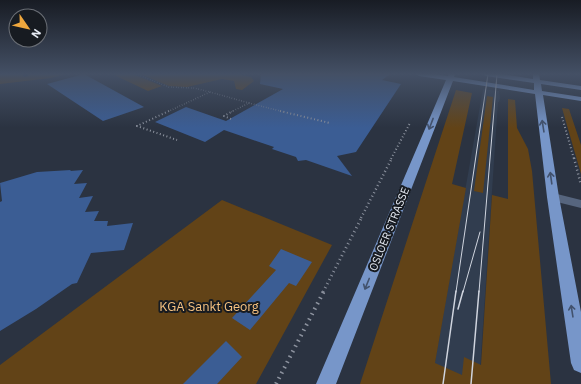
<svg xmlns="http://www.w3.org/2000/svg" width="581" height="384" viewBox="0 0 581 384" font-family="'IBM Plex Sans',sans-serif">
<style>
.built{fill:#313d4f}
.green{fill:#624317}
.building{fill:#3b5d94}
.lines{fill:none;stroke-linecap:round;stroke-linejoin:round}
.path-far4{stroke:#8d939f;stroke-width:1.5;stroke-dasharray:0.5 2;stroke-linecap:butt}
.path-far3{stroke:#8d939f;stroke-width:2;stroke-dasharray:1 2.5;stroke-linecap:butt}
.path-far2{stroke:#8d939f;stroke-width:2.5;stroke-dasharray:1 3;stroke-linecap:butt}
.path-far1{stroke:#8d939f;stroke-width:3;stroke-dasharray:1 3.5;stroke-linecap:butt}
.path{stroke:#8d939f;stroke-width:4;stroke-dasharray:1.5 4.5;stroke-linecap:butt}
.street{fill:#56657e;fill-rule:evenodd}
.primary{fill:#7796c9;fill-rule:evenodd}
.tram-far1{stroke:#d0d5df;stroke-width:1}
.tram{stroke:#d0d5df;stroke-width:1.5}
.oneway{stroke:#42526d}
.labels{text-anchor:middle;stroke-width:4;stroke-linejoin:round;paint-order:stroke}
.street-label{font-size:11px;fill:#e6ebf4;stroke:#171b21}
.near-park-label{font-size:13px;fill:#f6c280;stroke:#171b21}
</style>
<rect width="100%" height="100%" fill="#2b3341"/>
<!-- built -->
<path class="built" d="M483,89L499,91L500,98L499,102H498L479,384H431Z"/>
<!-- green -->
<path class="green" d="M0,74H22L24,77L28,76L29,74H66L51,78L0,84Z
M112,74H133L162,86L148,91Z
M140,74H237L251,77L254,81L242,90L236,89L234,81L222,79L187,87L169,86Z
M456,90L472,93L452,184L466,188L435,363L462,375L464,357L481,365L492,195L508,199V99L515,100L517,128L528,149L532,171L551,384H360Z
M487,96L493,97L483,193L474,191Z
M562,108L569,109L581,145V174Z
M222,200L332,245L256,384H0V365Z"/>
<!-- building -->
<path class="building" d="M84,74L144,107L103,121L47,84Z
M261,74H390L382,80L401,84L356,152L337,156L352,176L306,160L298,161L296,157L272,149L274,147L224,130L205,142L155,122L186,107L226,121L283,89L260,84Z
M71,170L70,171L83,170L74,184L87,183L79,198L93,196L85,212L99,211L94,221H108L107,226L133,223L124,250L91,253L77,283L72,284L36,309L0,331V202L2,201L0,183L37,172Z
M281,249L312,262L296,286L289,283L250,330L232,318L276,270L269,266Z
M226,341L242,357L217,384H183Z"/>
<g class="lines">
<!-- path-far4 -->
<path class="path-far4" d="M136,74L169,87L194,88L210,92L167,112
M210,92L249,103L231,112
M249,103L284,112"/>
<!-- path-far3 -->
<path class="path-far3" d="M169,111L137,126L177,140
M280,111L330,123
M562,117L574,159
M231,119L224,116L233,111
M391,159L410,123"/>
<!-- path-far2 -->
<path class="path-far2" d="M574,158L581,185
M361,218L392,158"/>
<!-- path-far1 -->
<path class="path-far1" d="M323,292L362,217"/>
<!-- path -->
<path class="path" d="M276,384L324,291"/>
<!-- street -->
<path class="street" d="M553,193L581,200V208L549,200L547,197L549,194Z"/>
<!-- primary -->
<path class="primary" d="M416,74H433L448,76L449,74H455L454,77L534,90V83L486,76L483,74H501L533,79V74H539L540,80L581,86V90L541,84L542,91L581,97V101L543,95L559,197L581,312V373L574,370L571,363L547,197L535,94L453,81L336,384H316L446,80L419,76Z"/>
<!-- tram-far1 -->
<path class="tram-far1" d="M456,292L488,74
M463,292L480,232
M479,292L497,74"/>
<!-- tram -->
<path class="tram" d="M458,309L463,291
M443,384L456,291
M471,384L479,291"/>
</g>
<!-- one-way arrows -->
<defs><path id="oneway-shaft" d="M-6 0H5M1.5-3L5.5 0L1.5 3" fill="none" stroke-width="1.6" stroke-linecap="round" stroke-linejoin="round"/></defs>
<g class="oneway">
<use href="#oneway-shaft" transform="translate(431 124) rotate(111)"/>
<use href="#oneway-shaft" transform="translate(543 126) rotate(-99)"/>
<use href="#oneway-shaft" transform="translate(551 178) rotate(-98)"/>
<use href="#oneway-shaft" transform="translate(367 284) rotate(112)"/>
<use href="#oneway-shaft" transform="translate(572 311) rotate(-99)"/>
</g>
<!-- sky -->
<linearGradient id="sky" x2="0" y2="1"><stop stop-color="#181c24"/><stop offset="0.58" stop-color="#445065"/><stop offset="1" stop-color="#445065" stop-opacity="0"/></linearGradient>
<rect width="581" height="128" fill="url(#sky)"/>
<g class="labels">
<!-- street labels -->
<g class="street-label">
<text transform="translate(389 229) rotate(-68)" y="4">OSLOER STRASSE</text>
</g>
<!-- near-park labels -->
<g class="near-park-label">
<text x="209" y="311">KGA Sankt Georg</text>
</g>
</g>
<!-- north arrow -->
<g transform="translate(28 28) rotate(124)"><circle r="19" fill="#171b21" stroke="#6a6e75"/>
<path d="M0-3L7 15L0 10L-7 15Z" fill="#efa73d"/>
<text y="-6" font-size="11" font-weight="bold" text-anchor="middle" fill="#e6ebf4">N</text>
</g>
</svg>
